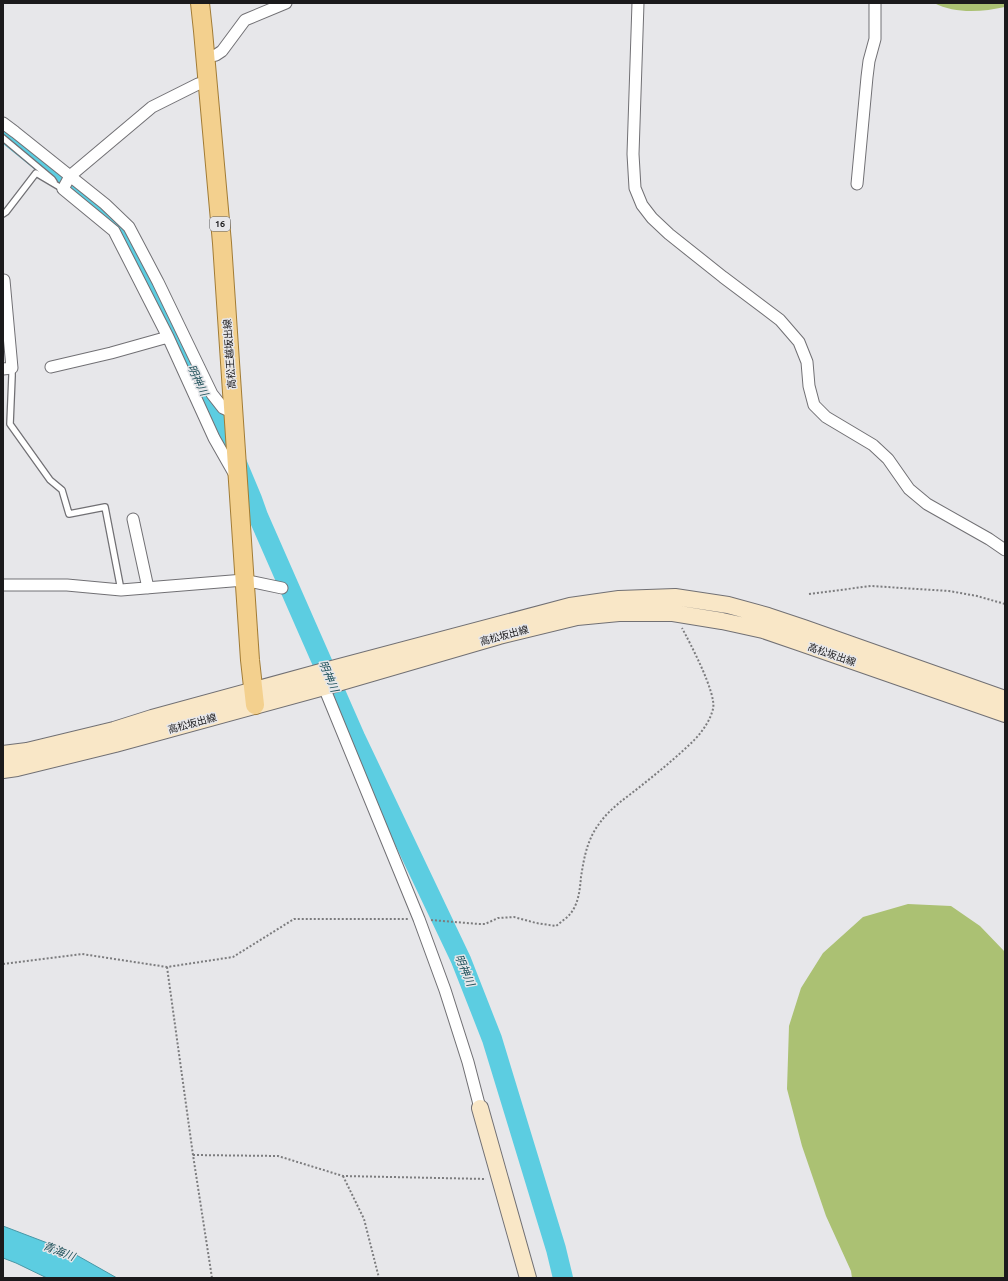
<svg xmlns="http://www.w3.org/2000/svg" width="1008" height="1281" viewBox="0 0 1008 1281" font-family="Ubuntu,'Noto Sans JP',sans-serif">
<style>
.forest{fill:#abc173}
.water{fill:#5ccde1;stroke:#4897a6}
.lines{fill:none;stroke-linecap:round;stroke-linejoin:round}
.river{stroke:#5ccde1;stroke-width:20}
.lane-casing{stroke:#717074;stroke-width:8}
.street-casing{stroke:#717074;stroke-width:13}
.secondary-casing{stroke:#717074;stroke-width:18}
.primary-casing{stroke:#a27c35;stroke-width:20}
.path{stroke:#7c7c7e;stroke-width:2;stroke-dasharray:2 2;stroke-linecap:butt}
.lane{stroke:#fff;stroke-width:5.5}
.street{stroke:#fff;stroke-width:11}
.secondary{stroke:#f9e7c7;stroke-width:16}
.primary{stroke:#f3d08e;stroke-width:18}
.labels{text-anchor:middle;stroke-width:3;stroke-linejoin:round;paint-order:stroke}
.shield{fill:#e7e7ea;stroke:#58585a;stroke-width:1}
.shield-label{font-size:9px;font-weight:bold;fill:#1b1a1c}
.street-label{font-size:10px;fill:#1b1a1c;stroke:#e7e7ea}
.water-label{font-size:11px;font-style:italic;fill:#22535c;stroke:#e7e7ea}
</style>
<rect width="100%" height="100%" fill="#e7e7ea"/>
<!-- forest -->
<path class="forest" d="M934,3H1005V7C982,12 955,14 934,3Z
M908,904L951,906L980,926L1005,952V1278H852L851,1271L826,1216L802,1146L787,1089L789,1026L801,988L823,953L863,917Z"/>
<!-- water -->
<path class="water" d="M3,1226L71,1252L117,1278H47L16,1263L3,1258Z"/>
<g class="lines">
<!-- river -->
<path class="river" d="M3,131L112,219L128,238L145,277L221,425L252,499L258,516L355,737L461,960L492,1039L556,1249L563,1278"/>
<!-- lane casing -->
<g class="lane-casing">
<path id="lane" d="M3,138L52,179L54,182
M3,214L6,212L36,173L63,189
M12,368V376L10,424L50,480L62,490L69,514L105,507L121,590"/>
</g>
<!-- street casing -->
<g class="street-casing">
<path id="street" d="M638,3L633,154L635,188L642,205L652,218L669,234L723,277L780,320L799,342L807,362L809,386L814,405L826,417L873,445L888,459L909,489L927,504L989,539L1005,550
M205,57L216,55L222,51L245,20L286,3
M208,81L198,84L152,107L70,176L63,189L114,231L168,337L214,438L235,475
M3,123L15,132L105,204L129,227L158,282L212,394L223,408L234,413
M857,184L867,77L869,61L875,39V3
M51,367L111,353L168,337
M3,369L12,368L4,280
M133,519L148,588
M3,585H67L121,590L244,580L282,588
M321,680L419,919L445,990L468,1062L480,1108"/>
</g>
<!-- secondary casing -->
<g class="secondary-casing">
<path id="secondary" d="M3,754L27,751L114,730L152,718L317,673L570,606L619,599L675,597L728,605L768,616L804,628L1005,699
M3,770L17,768L115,744L324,687L499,636L577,617L619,613H673L722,621L763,630L798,642L1005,714
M480,1108L528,1278"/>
</g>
<!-- primary casing -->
<g class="primary-casing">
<path id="primary" d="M200,3L203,31L222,243L250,660L255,705"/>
</g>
<!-- path -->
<path class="path" d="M809,594L871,586L949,591L977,596L1005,604
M431,920L479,924H485L498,918L514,917L536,923L556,926C562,921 569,917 573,910C579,900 580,888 581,877C584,858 587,840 599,824C608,811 620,802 632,793C651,778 670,763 688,746C699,736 709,724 713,709C717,694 690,643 682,628
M3,964L82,954L167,967L233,957L294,919H408
M167,967L193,1155L212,1278
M193,1155L278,1156L343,1176L486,1179
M343,1176L364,1219L379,1278"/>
<!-- lane -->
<use href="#lane" class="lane"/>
<!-- street -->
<use href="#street" class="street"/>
<!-- secondary -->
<use href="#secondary" class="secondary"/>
<!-- primary -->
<use href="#primary" class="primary"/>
</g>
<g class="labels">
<!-- shield labels -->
<rect class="shield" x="210" y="217" width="20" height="14" rx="3"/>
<g class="shield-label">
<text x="220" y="227">16</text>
</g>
<!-- street labels -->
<g class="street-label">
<text transform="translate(229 354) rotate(-94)" y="4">高松王越坂出線</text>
<text transform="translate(504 635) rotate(-15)" y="4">高松坂出線</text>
<text transform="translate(832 654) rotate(19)" y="4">高松坂出線</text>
<text transform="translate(192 723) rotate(-15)" y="4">高松坂出線</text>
</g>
<!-- water labels -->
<g class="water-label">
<text transform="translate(198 380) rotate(64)" y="4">明神川</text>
<text transform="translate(329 676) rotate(67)" y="4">明神川</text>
<text transform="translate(465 970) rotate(67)" y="4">明神川</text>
<text transform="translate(59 1251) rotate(21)" y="4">青海川</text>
</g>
</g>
<!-- border -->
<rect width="1008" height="1281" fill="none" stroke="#1b1a1c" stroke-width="8"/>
</svg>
